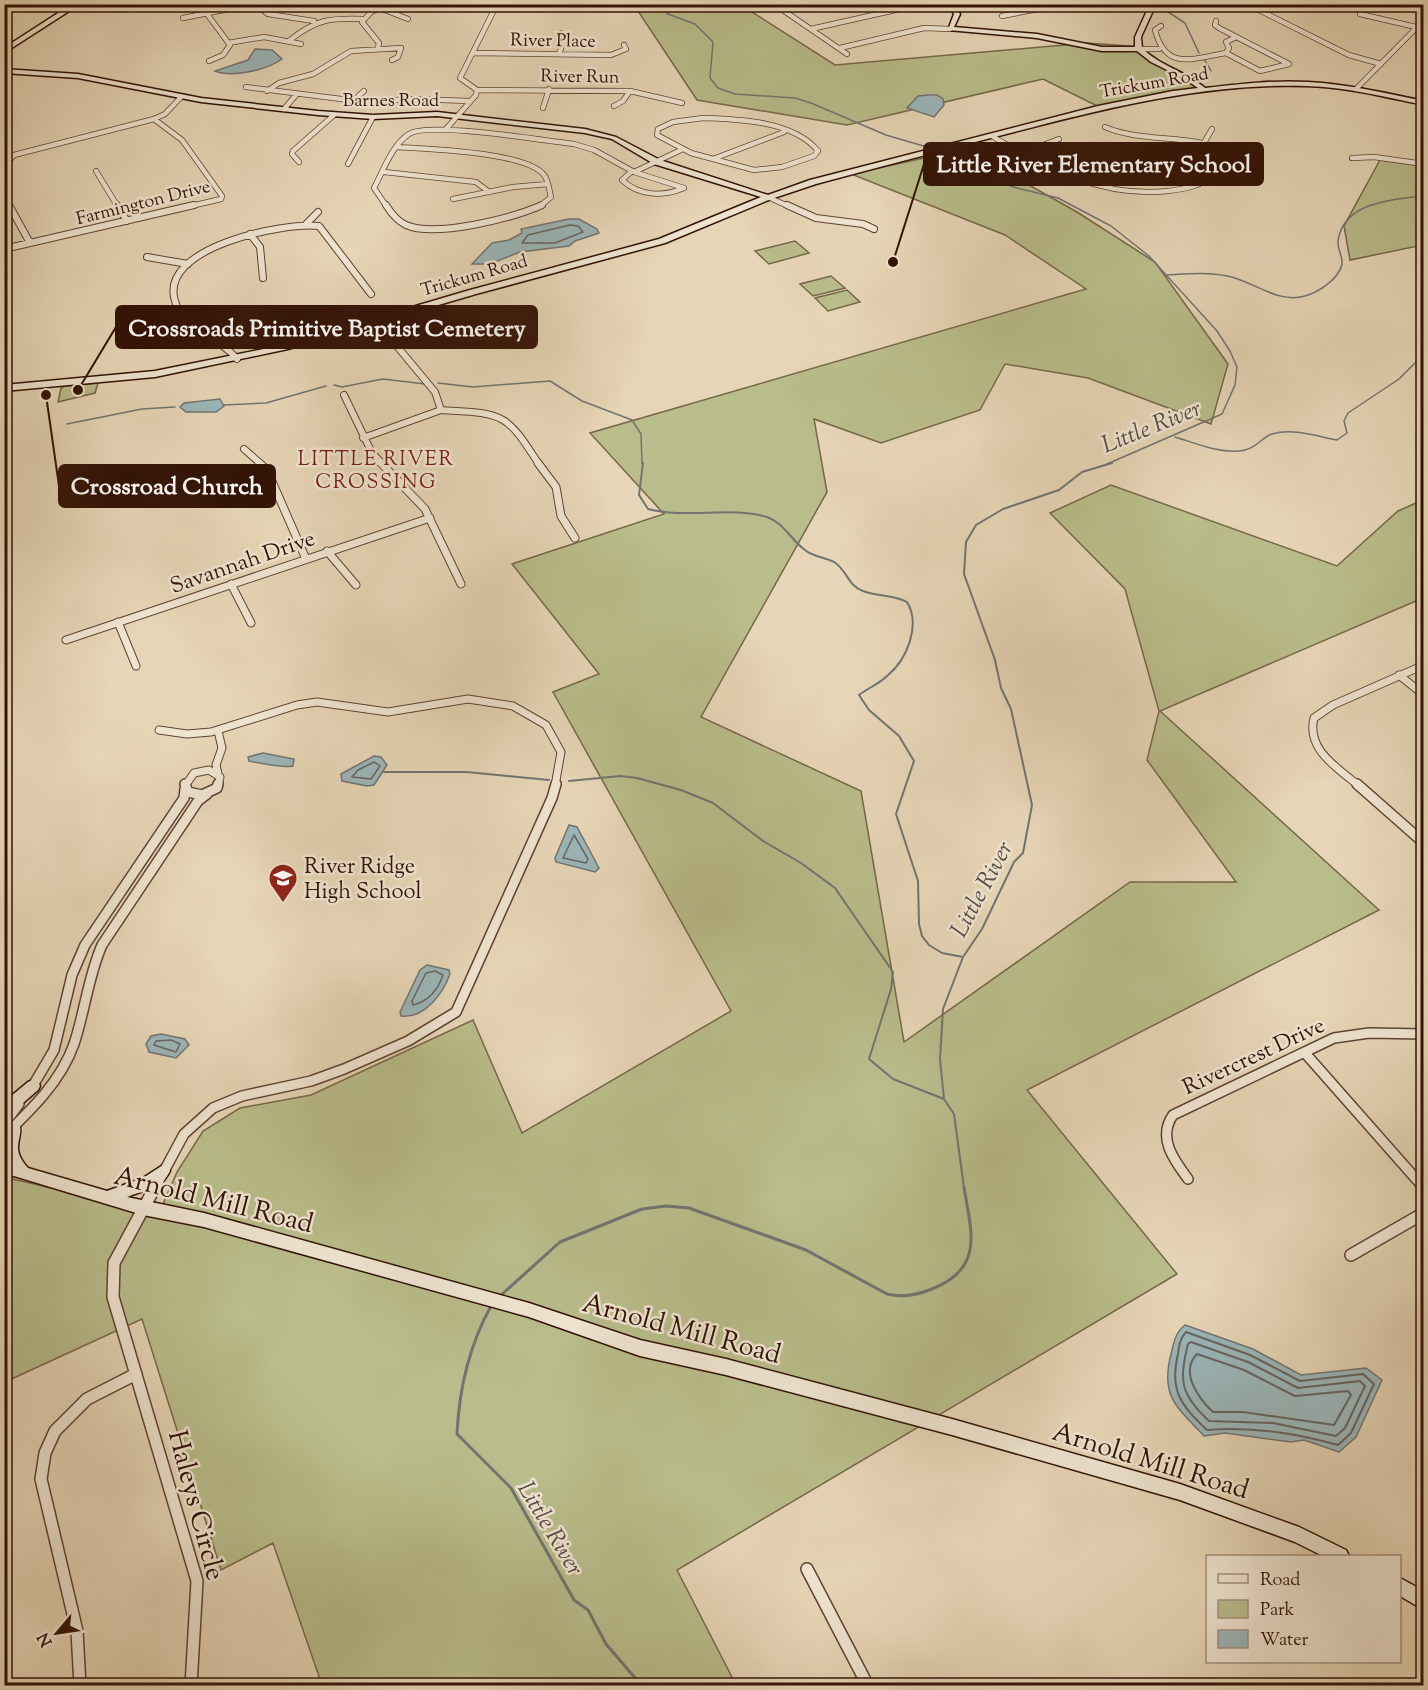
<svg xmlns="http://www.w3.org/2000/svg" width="1428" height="1690" viewBox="0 0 1428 1690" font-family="'Sorts Mill Goudy',serif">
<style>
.green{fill:#b9bc8b;stroke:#766748;stroke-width:1.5}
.water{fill:#9bb6b9;stroke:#717471;stroke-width:1.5}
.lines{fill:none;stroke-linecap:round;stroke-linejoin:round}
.shore-far1{stroke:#666460;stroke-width:1.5}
.shore{stroke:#666460;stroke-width:2}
.stream-far2{stroke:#717471;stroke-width:1.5}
.stream-far1{stroke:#717471;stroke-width:2}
.stream{stroke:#717471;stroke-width:3}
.street-far4-casing{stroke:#5f4332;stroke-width:6}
.street-far3-casing{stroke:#5f4332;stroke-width:8}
.street-far2-casing{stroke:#5f4332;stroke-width:9}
.street-far1-casing{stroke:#5f4332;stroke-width:12}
.street-casing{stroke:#5f4332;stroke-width:14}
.secondary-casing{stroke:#321206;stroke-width:3}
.street-far4{stroke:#efe4d0;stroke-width:4.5}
.street-far3{stroke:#efe4d0;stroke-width:6}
.street-far2{stroke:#efe4d0;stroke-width:7}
.street-far1{stroke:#efe4d0;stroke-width:9}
.street{stroke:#efe4d0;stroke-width:11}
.secondary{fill:#efe4d0;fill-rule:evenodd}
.labels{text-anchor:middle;stroke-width:5;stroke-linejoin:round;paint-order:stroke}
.far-street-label{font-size:18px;fill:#321206;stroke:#efe4d0}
.far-neighbourhood-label{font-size:20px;letter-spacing:1.5px;fill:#7a1f14;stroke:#efe4d0}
.street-label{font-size:22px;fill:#321206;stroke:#efe4d0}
.poi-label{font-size:22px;fill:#321206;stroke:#efe4d0;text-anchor:start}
.water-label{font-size:24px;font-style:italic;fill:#574b45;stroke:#efe4d0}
.near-street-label{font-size:27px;fill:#321206;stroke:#efe4d0}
.leader{fill:none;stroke:#321206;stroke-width:2}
.callout-dot{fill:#321206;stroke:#efe4d0;stroke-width:2}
.callout{fill:#321206;stroke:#321206;stroke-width:2}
.callout-label{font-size:24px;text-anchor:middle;font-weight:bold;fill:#fff}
</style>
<rect width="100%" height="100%" fill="#e6d5b6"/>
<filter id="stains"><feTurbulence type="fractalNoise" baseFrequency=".00333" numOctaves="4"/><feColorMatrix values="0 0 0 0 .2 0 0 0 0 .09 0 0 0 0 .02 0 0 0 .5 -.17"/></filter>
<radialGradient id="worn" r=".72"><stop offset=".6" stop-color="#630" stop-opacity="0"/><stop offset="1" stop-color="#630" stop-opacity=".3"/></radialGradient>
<!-- green -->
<path class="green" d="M634,5H741L835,65L1087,43L1130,46L1184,73L1202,90L1101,108L1043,79L847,125L697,100Z
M965,149L1077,212L1155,262L1228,364L1211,424L1088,378L1005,364L980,410L881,443L814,419L827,492L701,717L861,791L904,1042L1130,882H1236L1147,760L1159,711L1125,589L1050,513L1111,485L1337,566L1398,511L1423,500V598L1160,711L1379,910L1027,1090L1177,1274L677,1570L736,1685H322L273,1543L221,1570L142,1319L5,1382L4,1177L159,1213L177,1172L203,1131L240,1108L311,1095L473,1020L522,1133L731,1011L553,692L599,674L512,564L664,514L590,433L1086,289L1005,235L851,174Z
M1380,160L1423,166V245L1350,260L1344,226Z
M795,241L809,253L769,264L755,251Z
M831,276L845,288L813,296L800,284Z
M847,290L860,302L828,311L815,298Z
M98,383L95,393L58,402L61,388L65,386Z"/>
<!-- water -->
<path class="water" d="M255,49L272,50L282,59C267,70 232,78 215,71L248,60Z
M928,95H937L943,99L944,105L934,117L907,108L918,96Z
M569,219H579L597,229L599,233L575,241L569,246L520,252L490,264H472L492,243L509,240L522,233L521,229Z
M220,399L224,406L216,412H186L180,407L184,403Z
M263,753L294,759L293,766C286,768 258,763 249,761L248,757Z
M374,756L381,757L387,765L374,785L367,786L342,781L341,774Z
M569,825L577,827L599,868L595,872L556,862L555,858Z
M427,965L449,970L450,974C443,993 425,1019 401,1016L400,1012L420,970Z
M161,1034L185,1039L189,1045L176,1058L149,1052L146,1044L151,1036Z
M1185,1325L1253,1349L1301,1375L1366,1368L1382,1380L1356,1437L1339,1452L1304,1440L1291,1442L1225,1433L1204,1436C1177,1407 1160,1397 1171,1354C1174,1342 1175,1333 1185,1325Z"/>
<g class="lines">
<!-- shore-far1 -->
<path class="shore-far1" d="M570,225L578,226L583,232L555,243H522L528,235Z
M374,762L380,766L371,779L352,777L358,770Z
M574,835L588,859L586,863L563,858Z
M435,971L443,975C438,990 429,1001 413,1005L412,1001L426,973Z
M171,1040L180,1044L176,1052L154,1045L156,1041Z"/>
<!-- shore -->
<path class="shore" d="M1186,1332L1250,1355L1300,1381L1363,1374L1374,1384L1351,1433L1338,1445C1295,1433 1252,1426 1207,1430C1181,1405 1169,1391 1178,1354C1179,1346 1180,1338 1186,1332Z
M1191,1342L1248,1362L1298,1388L1360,1381L1365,1386L1345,1428L1336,1436L1273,1423L1209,1421C1180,1394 1179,1381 1188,1344Z
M1197,1354L1244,1370L1295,1396L1348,1391L1351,1395L1334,1425L1243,1412H1213C1199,1399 1179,1372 1197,1354Z"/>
<!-- stream-far2 -->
<path class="stream-far2" d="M657,4L668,14L695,24L713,42L710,78L718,88L735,94L795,98L811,103L886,135L927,147L1013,187L1058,198L1111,226L1149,256L1217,331L1230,351L1237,367L1235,385L1222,414L1107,464
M1162,8L1185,23L1199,53
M1203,57L1211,71
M1167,275C1187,274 1207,272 1227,276C1254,281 1277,304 1305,296C1319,292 1339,279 1342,264C1343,256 1337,249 1338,241C1343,202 1393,199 1424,196
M438,383L473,387L550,381L582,401L632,420L641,434L642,464
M334,385L342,387L383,379L425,384
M224,405L266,403L326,386
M67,424L142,409L175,407
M1175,437C1195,443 1218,453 1239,451C1256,450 1260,438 1272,434C1293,428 1316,436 1337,440L1347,433L1344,421L1348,413L1399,379L1424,354"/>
<!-- stream-far1 -->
<path class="stream-far1" d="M643,463L639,495L648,509C687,519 729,506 767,517C784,523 791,540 805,550C813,557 825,557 834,562C847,570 848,586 863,591C878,597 893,594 907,602C921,625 907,660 887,676C879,684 868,688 859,695L869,710L899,736L914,761L896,814L918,881L919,924L922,936L929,945L942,953L963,957
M384,772H467L549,780
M569,781L620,776L637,778L681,790L713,803L763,841L801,863L835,888L893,972L891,989L869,1059L893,1079L944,1099
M964,1188L954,1114L944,1099L940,1059L943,1009L963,957L982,929L1014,862L1023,853L1032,805L1011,709L1001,688L995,660L964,574L966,542L976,525L1003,509L1059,490L1082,472L1112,463"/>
<!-- stream -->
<path class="stream" d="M499,1297L560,1242L642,1209L666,1206L689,1208L806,1250L887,1294C902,1298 917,1295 932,1289C985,1268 971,1232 964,1187
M491,1306C469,1346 459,1389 457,1434L511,1488L574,1600L588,1610L606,1644L642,1686"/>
<!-- street-far4 casing -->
<g class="street-far4-casing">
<path id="street-far4" d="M255,4L268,14L314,21
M554,4L563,9
M774,4L847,54
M1247,4L1349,55L1381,64
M1420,4L1424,6
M463,7L496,8
M380,8L408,19
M783,10L811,5
M207,14L230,45L223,55L209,61
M1360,14L1416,27
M1002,16L1064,4
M183,18L254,4
M1216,21L1215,25L1219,28L1289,64L1260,71L1226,53
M1161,26L1155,30C1166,72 1193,58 1226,53L1229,48L1226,42L1236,37
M811,29L922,4
M290,40C317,19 329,18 363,19
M228,43L264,37L301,44
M378,48L379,43L362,22L371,12L391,4
M840,48L924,28L950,29
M1139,49H1159
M473,53L611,55L626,49L624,45
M559,54L564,40L561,33
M246,87L365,102L411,99L470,101
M1356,89L1424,20
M477,90L630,91L682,103
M267,91L279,83L313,74L351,51L401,48L398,57L392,60
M353,101L364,91
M614,106L623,101L630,91
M543,108L549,89
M284,109L296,95
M703,118C739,119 794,121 818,151L814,156L782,167L754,170L691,153L657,135L658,129L673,122Z
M154,119L182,140L222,196L221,199L187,207
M1105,127C1135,140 1170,136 1202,143
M446,129L476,95L477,90L460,78L497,4
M992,136C1046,169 1103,198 1168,191C1185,189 1202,186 1215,174L1201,148L1212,129
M398,147C427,149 527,152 544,175C549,181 549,190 551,197L539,207
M1022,153L1059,139
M1102,158L1137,165L1209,160
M1352,158L1374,157L1424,164
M713,159L784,132
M299,162L292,154L293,151L334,115
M348,164L373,117
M96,171L118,207
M632,171L622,180C639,196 663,197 684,188
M384,172L476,182L489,192
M634,172L681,150
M4,184L9,161L14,155L154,119L165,114L181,97
M4,196L10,207
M768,197L790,207
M453,199L513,187L548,184
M387,207L374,188C383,171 392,145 409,134C428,121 545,141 574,144L594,150L634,172L684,188"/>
</g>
<!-- street-far3 casing -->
<g class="street-far3-casing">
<path id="street-far3" d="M9,205L30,243
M117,205L127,221
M386,205C391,213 397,221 406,225C435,238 513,218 542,205
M787,205L816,218L863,224L874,229
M307,223L318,212
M250,234L260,247L263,278
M4,249L194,205
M147,257L188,264
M222,342L262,323
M237,359C216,333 187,340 175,301C158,247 284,222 319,226L371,294
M344,395L372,453L383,464
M441,410C459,412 486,410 503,420C518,429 529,450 539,464
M363,438L441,410L435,392L376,321
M244,449L261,464"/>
</g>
<!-- street-far2 casing -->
<g class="street-far2-casing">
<path id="street-far2" d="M259,463L267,470L306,559
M381,463L425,509L461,584
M538,463L556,487L561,516L575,538
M327,551L356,585
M231,584L251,623
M118,622L136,666
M66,640L430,518
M1399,675L1424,695
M159,730L187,734L211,732L297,705L317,702L388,712L468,699L513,706L546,725L561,752L555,786
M218,731L222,748L216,765L218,774
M185,786L194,773L209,770L220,777L218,786
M1359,786C1338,768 1306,750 1314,718L1333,705L1424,665"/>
</g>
<!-- street-far1 casing -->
<g class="street-far1-casing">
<path id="street-far1" d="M185,784L188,792L202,795L217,788L218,784
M1357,784L1424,843
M1305,1053L1424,1188
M31,1089L54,1050L72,975L85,945L184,798L185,789
M4,1124L19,1104
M4,1136C32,1109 61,1081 74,1044C85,1011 88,977 102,945L198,801L207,794
M1188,1179C1174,1160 1157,1138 1173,1115L1334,1038L1369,1033L1424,1034
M155,1188L184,1134L213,1108L242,1096L311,1081L344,1069L408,1041L456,1012L552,798L556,784"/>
</g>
<!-- street casing -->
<g class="street-casing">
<path id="street" d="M155,1187L114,1263L113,1297L197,1581L191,1686
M1351,1255L1424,1213
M807,1569L868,1686
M80,1686L77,1631L41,1479L45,1453L55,1431L87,1399L136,1374"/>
</g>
<!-- secondary casing -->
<g class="secondary-casing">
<path id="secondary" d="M72,4H80L4,53V48Z
M947,4H953L960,14L954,27L1037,34L1102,47H1135V37L1150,4H1156L1141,37L1142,48C1160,66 1186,72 1205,88C1240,84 1274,80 1308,82C1347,84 1385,93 1424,101V105C1385,97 1346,87 1306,86C1207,83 1110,107 1014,132C948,149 882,166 816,184L771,199L665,243L476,294L288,349L155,377L4,391V385L155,371L283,345L470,290L659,239L761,197L654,164L612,139L585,133L437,116L373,119L318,115L201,102L78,78L4,73V69L78,74L201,98L318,111L373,115L437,112L585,129L616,137L660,160L768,195L810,180L1098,106L1173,91L1198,88L1185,79L1151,62L1137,51H1102L1037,38L948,30L954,14Z
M33,1080L38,1082L40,1086L38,1090L9,1115L4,1117V1102L28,1082Z
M14,1121L19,1123C25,1139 8,1146 28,1168L107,1191L143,1178L163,1165L168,1166L170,1171C163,1187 142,1191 127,1197L204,1213L529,1303L640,1340L726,1359L952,1419L1180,1484L1299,1527L1346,1550L1349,1556H1323L1295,1542L1180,1500L952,1435L726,1375L640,1356L529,1317L204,1227L143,1215L4,1173V1161L8,1162C2,1149 3,1135 9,1123Z
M1400,1578L1424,1591V1610L1400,1596Z"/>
</g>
<!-- street-far4 -->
<use href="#street-far4" class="street-far4"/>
<!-- street-far3 -->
<use href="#street-far3" class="street-far3"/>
<!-- street-far2 -->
<use href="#street-far2" class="street-far2"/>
<!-- street-far1 -->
<use href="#street-far1" class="street-far1"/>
<!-- street -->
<use href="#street" class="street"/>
<!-- secondary -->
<use href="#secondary" class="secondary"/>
</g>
<!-- icons -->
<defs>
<g id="school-pin" transform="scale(1.5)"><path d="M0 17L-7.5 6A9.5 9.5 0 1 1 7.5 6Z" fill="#8f2418" stroke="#efe4d0"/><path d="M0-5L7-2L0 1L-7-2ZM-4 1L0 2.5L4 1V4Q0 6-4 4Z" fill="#fff"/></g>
</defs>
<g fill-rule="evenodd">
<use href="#school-pin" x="283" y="878"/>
</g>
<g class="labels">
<!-- far-street labels -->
<g class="far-street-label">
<text transform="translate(553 40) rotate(1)" y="6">River Place</text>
<text transform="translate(580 76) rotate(1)" y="6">River Run</text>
<text transform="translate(1154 82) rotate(-10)" y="6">Trickum Road</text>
<text x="391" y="106">Barnes Road</text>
<text transform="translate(143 202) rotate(-14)" y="6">Farmington Drive</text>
<text transform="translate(474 275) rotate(-16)" y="6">Trickum Road</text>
</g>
<!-- far-neighbourhood labels -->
<g class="far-neighbourhood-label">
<text x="376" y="465">LITTLE RIVER<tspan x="376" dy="23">CROSSING</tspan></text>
</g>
<!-- street labels -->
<g class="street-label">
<text transform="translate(242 561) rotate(-19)" y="8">Savannah Drive</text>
<text transform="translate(1253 1055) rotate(-25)" y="8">Rivercrest Drive</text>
</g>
<!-- poi labels -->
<g class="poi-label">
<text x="304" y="873">River Ridge<tspan x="304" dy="25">High School</tspan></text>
</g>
<!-- water labels -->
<g class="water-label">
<text transform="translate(1151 426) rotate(-22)" y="8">Little River</text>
<text transform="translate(981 889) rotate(-62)" y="8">Little River</text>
<text transform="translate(551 1528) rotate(59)" y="8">Little River</text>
</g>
<!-- near-street labels -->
<g class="near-street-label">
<text transform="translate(214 1199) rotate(14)" y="9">Arnold Mill Road</text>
<text transform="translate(682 1328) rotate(15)" y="9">Arnold Mill Road</text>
<text transform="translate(1151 1460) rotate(17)" y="9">Arnold Mill Road</text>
<text transform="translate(197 1505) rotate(75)" y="9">Haleys Circle</text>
</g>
</g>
<!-- callouts -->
<path class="leader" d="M893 262L924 164M78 390L116 327M46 395L59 486"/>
<g class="callout-dot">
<circle cx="893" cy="262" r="6"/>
<circle cx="78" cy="390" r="6"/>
<circle cx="46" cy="395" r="6"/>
</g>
<g class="callout">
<rect x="924" y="143" width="339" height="42" rx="6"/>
<rect x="116" y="306" width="421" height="42" rx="6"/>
<rect x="59" y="465" width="216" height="42" rx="6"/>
</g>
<g class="callout-label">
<text x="1094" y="172">Little River Elementary School</text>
<text x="327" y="336">Crossroads Primitive Baptist Cemetery</text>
<text x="167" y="494">Crossroad Church</text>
</g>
<!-- margin -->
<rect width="1428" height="1690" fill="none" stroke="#e6d5b6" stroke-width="24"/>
<rect x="6" y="6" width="1416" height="1678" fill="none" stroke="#321206" stroke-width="3"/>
<rect x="12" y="12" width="1404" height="1666" fill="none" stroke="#321206" stroke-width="1.5"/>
<!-- legend -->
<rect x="1206" y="1555" width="195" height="108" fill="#efe4d0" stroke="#a3907f" stroke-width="1.5"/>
<rect x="1218" y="1574" width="30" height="9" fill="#efe4d0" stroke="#a3907f" stroke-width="1.5"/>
<text x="1260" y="1585" font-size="18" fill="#321206">Road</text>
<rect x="1218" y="1600" width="30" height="18" fill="#b9bc8b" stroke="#a3907f" stroke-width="1.5"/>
<text x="1260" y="1615" font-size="18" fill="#321206">Park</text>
<rect x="1218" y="1630" width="30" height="18" fill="#9bb6b9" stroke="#a3907f" stroke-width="1.5"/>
<text x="1260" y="1645" font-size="18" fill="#321206">Water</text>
<!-- north arrow -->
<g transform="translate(57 1633) rotate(241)" stroke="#efe4d0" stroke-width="4.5" paint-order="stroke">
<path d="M0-4.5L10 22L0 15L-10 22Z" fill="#321206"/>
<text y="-9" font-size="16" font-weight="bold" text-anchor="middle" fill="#321206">N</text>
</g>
<rect width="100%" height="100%" filter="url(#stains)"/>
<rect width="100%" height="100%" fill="url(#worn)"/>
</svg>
